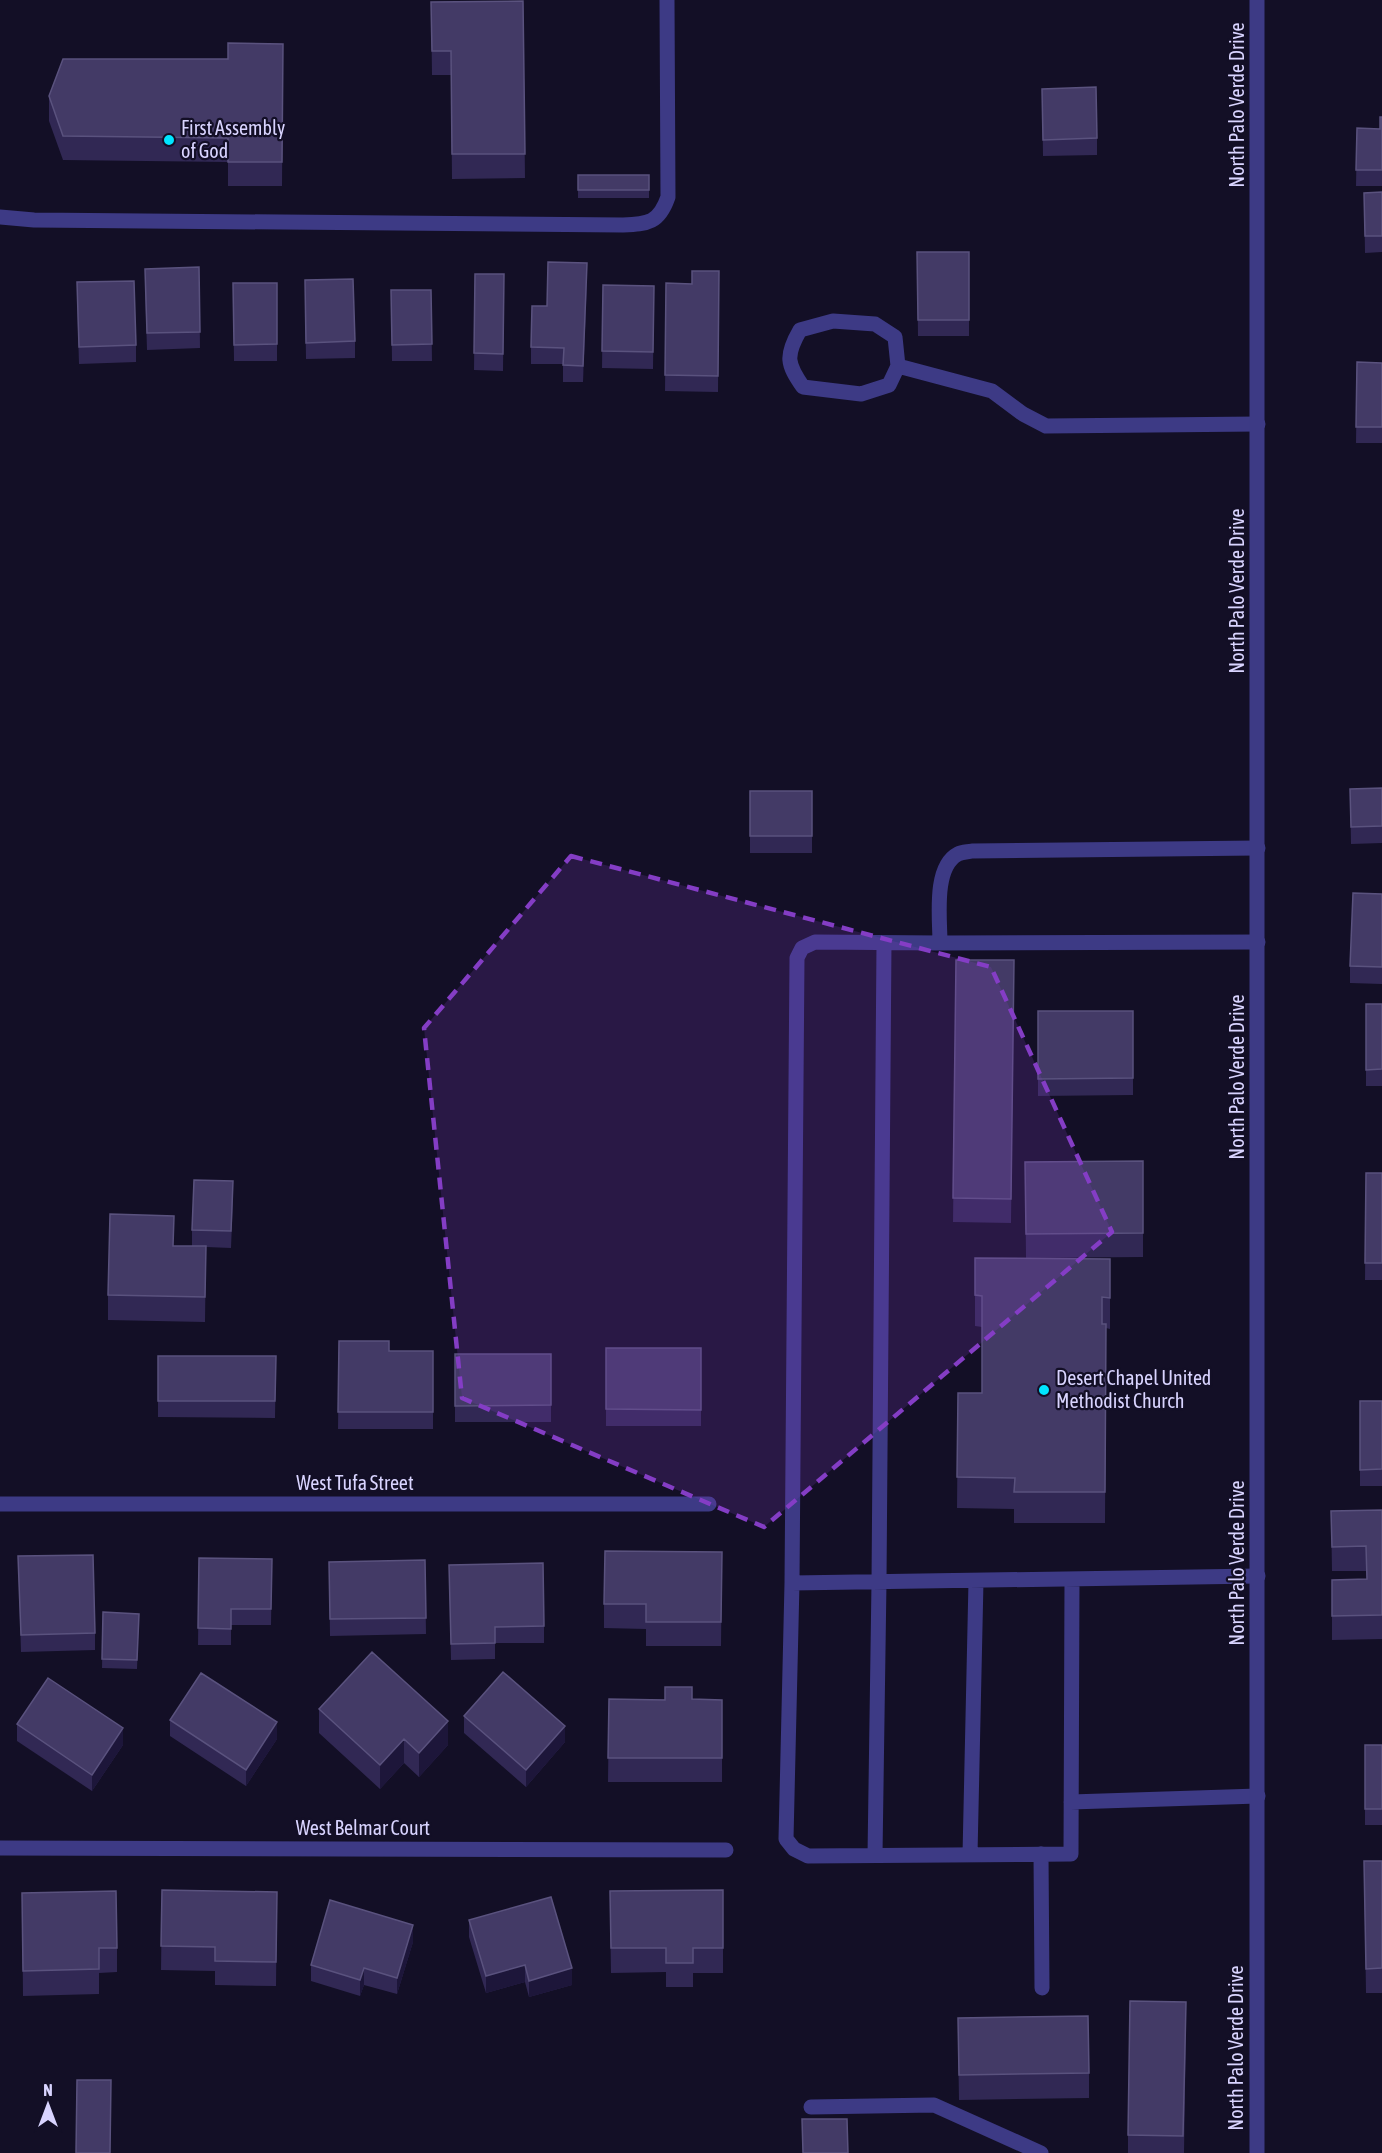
<svg xmlns="http://www.w3.org/2000/svg" width="1382" height="2153" viewBox="0 0 1382 2153" font-family="'Asap Condensed',sans-serif">
<style>
.lines{fill:none;stroke-linecap:round;stroke-linejoin:round}
.service{stroke:#3d3a85;stroke-width:15}
.minor{stroke:#3d3a85;stroke-width:15}
.wall{fill:#312854}
.shaded-wall{fill:#1d163a}
.building{fill:#433a66;stroke:#5a527e;stroke-width:1.5}
.marked{fill:#843dc5;fill-opacity:0.2;stroke:#843dc5;stroke-width:4.5;stroke-dasharray:12 8;stroke-linejoin:round}
.poi-dot{fill:#00e5ff;stroke:#130f26;stroke-width:2}
.labels{text-anchor:middle;stroke-width:4.5;stroke-linejoin:round;paint-order:stroke}
.street-label{font-size:20px;fill:#d9d4ff;stroke:#130f26}
.poi-label{font-size:20px;fill:#d9d4ff;stroke:#130f26;text-anchor:start}
</style>
<rect width="100%" height="100%" fill="#130f26"/>
<g class="lines">
<!-- service -->
<path class="service" d="M0,217L34,220L623,225C648,224 659,223 668,197L667,0
M898,366L895,337L875,324L833,321L800,330C785,356 787,364 803,387L861,394L889,385L898,366L992,391L1023,414L1046,426L1258,424
M1258,848L972,851C967,852 962,852 958,854C933,867 940,919 940,943L1258,942
M940,943L815,942L802,948L797,958L792,1583L786,1839L794,1849L808,1856L1071,1854L1072,1579
M792,1583L1258,1576
M1071,1802L1258,1796
M1041,1854L1042,1988
M875,1855L879,1582L884,943
M970,1855L976,1581
M811,2107L934,2105L1041,2153"/>
<!-- minor -->
<path class="minor" d="M0,1504H709
M0,1848L726,1850
M1257,2153V0"/>
</g>
<!-- wall -->
<path class="wall" d="M523,1L525,178L452,179L451,75H432L431,2Z
M283,44L282,186H228V162L63,160L49,121V96L228,59Z
M1042,89L1097,138V155L1043,156Z
M1382,117V186H1356L1357,128L1380,129Z
M578,175H649V198H578Z
M1382,192V252L1365,253L1364,193Z
M917,252H969V336H918Z
M199,267L200,348L147,350L145,285Z
M719,271L718,392L665,391L666,283L692,284Z
M475,274H504L503,371L474,370Z
M587,279L583,382H563V364H531V347L547,306Z
M233,283H277V361H234Z
M603,285L654,286L653,369L602,368Z
M391,290H431L432,361H392Z
M305,297L355,341V358L306,359Z
M77,299L136,345V362L79,364Z
M1357,362L1382,363V443H1356Z
M1382,788V843L1351,844L1350,789Z
M750,791H812V853H750Z
M1382,894V984L1350,983V966Z
M956,960H1014L1011,1223L953,1222Z
M1366,1004H1382V1086H1366Z
M1038,1011H1133V1095L1038,1096Z
M1143,1161V1257L1026,1258L1025,1162Z
M1366,1173H1382V1280H1365Z
M233,1198L231,1248L206,1247L205,1322L108,1320V1295L173,1246H192V1230Z
M975,1258L1110,1259V1329L1106,1328L1105,1523H1014V1509L957,1508L958,1393H982V1327L975,1326Z
M339,1341L389,1351H433V1429H338Z
M606,1348H701V1426H606Z
M455,1354H551V1422H455Z
M158,1356H276L275,1418L158,1417Z
M1360,1401H1382V1486H1360Z
M1382,1510V1639L1332,1640V1580L1367,1579L1366,1571H1332L1331,1511Z
M722,1552L721,1646H646V1629L604,1628V1604Z
M18,1556L95,1633V1650L21,1652Z
M199,1558L272,1559L271,1625H231V1645H198Z
M425,1560L426,1634L330,1636L329,1562Z
M449,1565L544,1626V1643H495V1659L451,1660Z
M103,1612L139,1614L137,1669L102,1668Z
M609,1699L722,1700V1782H608Z
M319,1709L448,1745L419,1777L404,1763L380,1789L319,1733Z
M464,1716L565,1742L526,1787L464,1733Z
M170,1720L277,1739L246,1786L170,1736Z
M17,1724L123,1745L92,1791L17,1741Z
M1365,1745H1382V1825H1365Z
M1364,1861H1382V1993H1366Z
M162,1890L277,1892L276,1986L215,1985V1971L161,1970Z
M723,1890V1973H693V1987H666V1972L611,1973L610,1915Z
M22,1893L117,1948V1972L99,1973V1994L23,1996Z
M469,1920L572,1985L529,1997L525,1982L486,1993L469,1937Z
M413,1942L397,1994L364,1985L360,1996L311,1981V1965Z
M1186,2026L1184,2153H1128V2135Z
M958,2042L1089,2073V2098L959,2100Z"/>
<!-- shaded-wall -->
<path class="shaded-wall" d="M587,263V279L583,382V366Z
M448,1721V1745L419,1777V1753Z
M277,1722V1739L246,1786V1770Z
M565,1726V1742L526,1787V1770Z
M123,1728V1745L92,1791V1775Z
M404,1739V1763L380,1789V1765Z
M413,1925V1942L397,1994V1978Z
M525,1965V1982L486,1993V1976Z
M364,1968V1985L360,1996V1980Z
M572,1968V1985L529,1997V1981Z"/>
<!-- building -->
<path class="building" d="M523,1L525,154H452L451,51H432L431,2Z
M228,43L283,44L282,162H228V138L63,136L49,96L63,59H228Z
M1096,87L1097,138L1043,140L1042,89Z
M1380,117H1382V170H1356L1357,128L1380,129Z
M578,175H649V190H578Z
M1382,192V236H1365L1364,193Z
M917,252H969V320H918Z
M548,262L587,263L583,366L563,365L564,348L531,347L532,306H547Z
M199,267L200,332L147,333L145,269Z
M692,271H719L718,376L665,375L666,283L692,284Z
M475,274H504L503,354L474,353Z
M353,279L355,341L306,343L305,280Z
M134,281L136,345L79,347L77,282Z
M233,283H277V344L234,345Z
M603,285L654,286L653,352L602,351Z
M391,290H431L432,344L392,345Z
M1357,362L1382,363V427H1356Z
M1382,788V826L1351,827L1350,789Z
M750,791H812V836H750Z
M1353,893L1382,894V967L1350,966Z
M956,960H1014L1011,1199L953,1198Z
M1366,1004H1382V1069L1366,1070Z
M1038,1011H1133V1078L1038,1079Z
M1143,1161V1233L1026,1234L1025,1162Z
M1366,1173H1382V1263H1365Z
M194,1180L233,1181L231,1231L192,1230Z
M110,1214L174,1216L173,1246H206L205,1297L108,1295Z
M975,1258L1110,1259V1298L1102,1297V1324H1106L1105,1492H1014L1015,1478L957,1477L958,1393H982V1296L975,1295Z
M339,1341H389V1351H433V1412H338Z
M606,1348H701V1410L606,1409Z
M455,1354H551V1405L455,1406Z
M158,1356H276L275,1401H158Z
M1360,1401H1382V1469L1360,1470Z
M1382,1510V1615L1332,1616V1580L1367,1579L1366,1546L1332,1547L1331,1511Z
M605,1551L722,1552L721,1622H646V1604H604Z
M93,1555L95,1633L21,1635L18,1556Z
M199,1558L272,1559L271,1609H231V1629L198,1628Z
M425,1560L426,1618L330,1619L329,1562Z
M543,1563L544,1626L495,1627V1643L451,1644L449,1565Z
M103,1612L139,1614L137,1660L102,1659Z
M372,1652L448,1721L419,1753L404,1739L380,1765L319,1709Z
M503,1672L565,1726L526,1770L464,1716Z
M201,1673L277,1722L246,1770L170,1720Z
M48,1678L123,1728L92,1775L17,1724Z
M665,1687H692V1699L722,1700V1758H608L609,1699L665,1700Z
M1365,1745H1382V1809H1365Z
M1364,1861H1382V1968L1366,1969Z
M162,1890L277,1892L276,1962L215,1961V1947L161,1946Z
M723,1890V1948H693V1963H666V1948H611L610,1891Z
M116,1891L117,1948H99V1969L23,1971L22,1893Z
M551,1897L572,1968L529,1981L525,1965L486,1976L469,1920Z
M330,1900L413,1925L397,1978L364,1968L360,1980L311,1965Z
M1130,2001L1186,2002L1183,2136L1128,2135Z
M1088,2016L1089,2073L959,2075L958,2018Z
M77,2080H111L110,2153H76Z
M802,2119H847L848,2153H803Z"/>
<!-- marked area -->
<path class="marked" d="M571,856L991,967L1112,1232L764,1527L462,1398L424,1028Z"/>
<!-- markers -->
<g class="poi-dot">
<circle cx="169" cy="140" r="6"/>
<circle cx="1044" cy="1390" r="6"/>
</g>
<g class="labels">
<!-- street labels -->
<g class="street-label">
<text transform="translate(1237 105) rotate(-90)" y="7">North Palo Verde Drive</text>
<text transform="translate(1237 591) rotate(-90)" y="7">North Palo Verde Drive</text>
<text transform="translate(1237 1077) rotate(-90)" y="7">North Palo Verde Drive</text>
<text x="355" y="1490">West Tufa Street</text>
<text transform="translate(1237 1563) rotate(-90)" y="7">North Palo Verde Drive</text>
<text x="363" y="1835">West Belmar Court</text>
<text transform="translate(1236 2048) rotate(-90)" y="7">North Palo Verde Drive</text>
</g>
<!-- poi labels -->
<g class="poi-label">
<text x="181" y="135">First Assembly<tspan x="181" dy="23">of God</tspan></text>
<text x="1056" y="1385">Desert Chapel United<tspan x="1056" dy="23">Methodist Church</tspan></text>
</g>
</g>
<!-- north arrow -->
<g transform="translate(48 2105)" stroke="#130f26" stroke-width="4.5" paint-order="stroke">
<path d="M0-4.5L10 22L0 15L-10 22Z" fill="#d9d4ff"/>
<text y="-9" font-size="16" font-weight="bold" text-anchor="middle" fill="#d9d4ff">N</text>
</g>
</svg>
